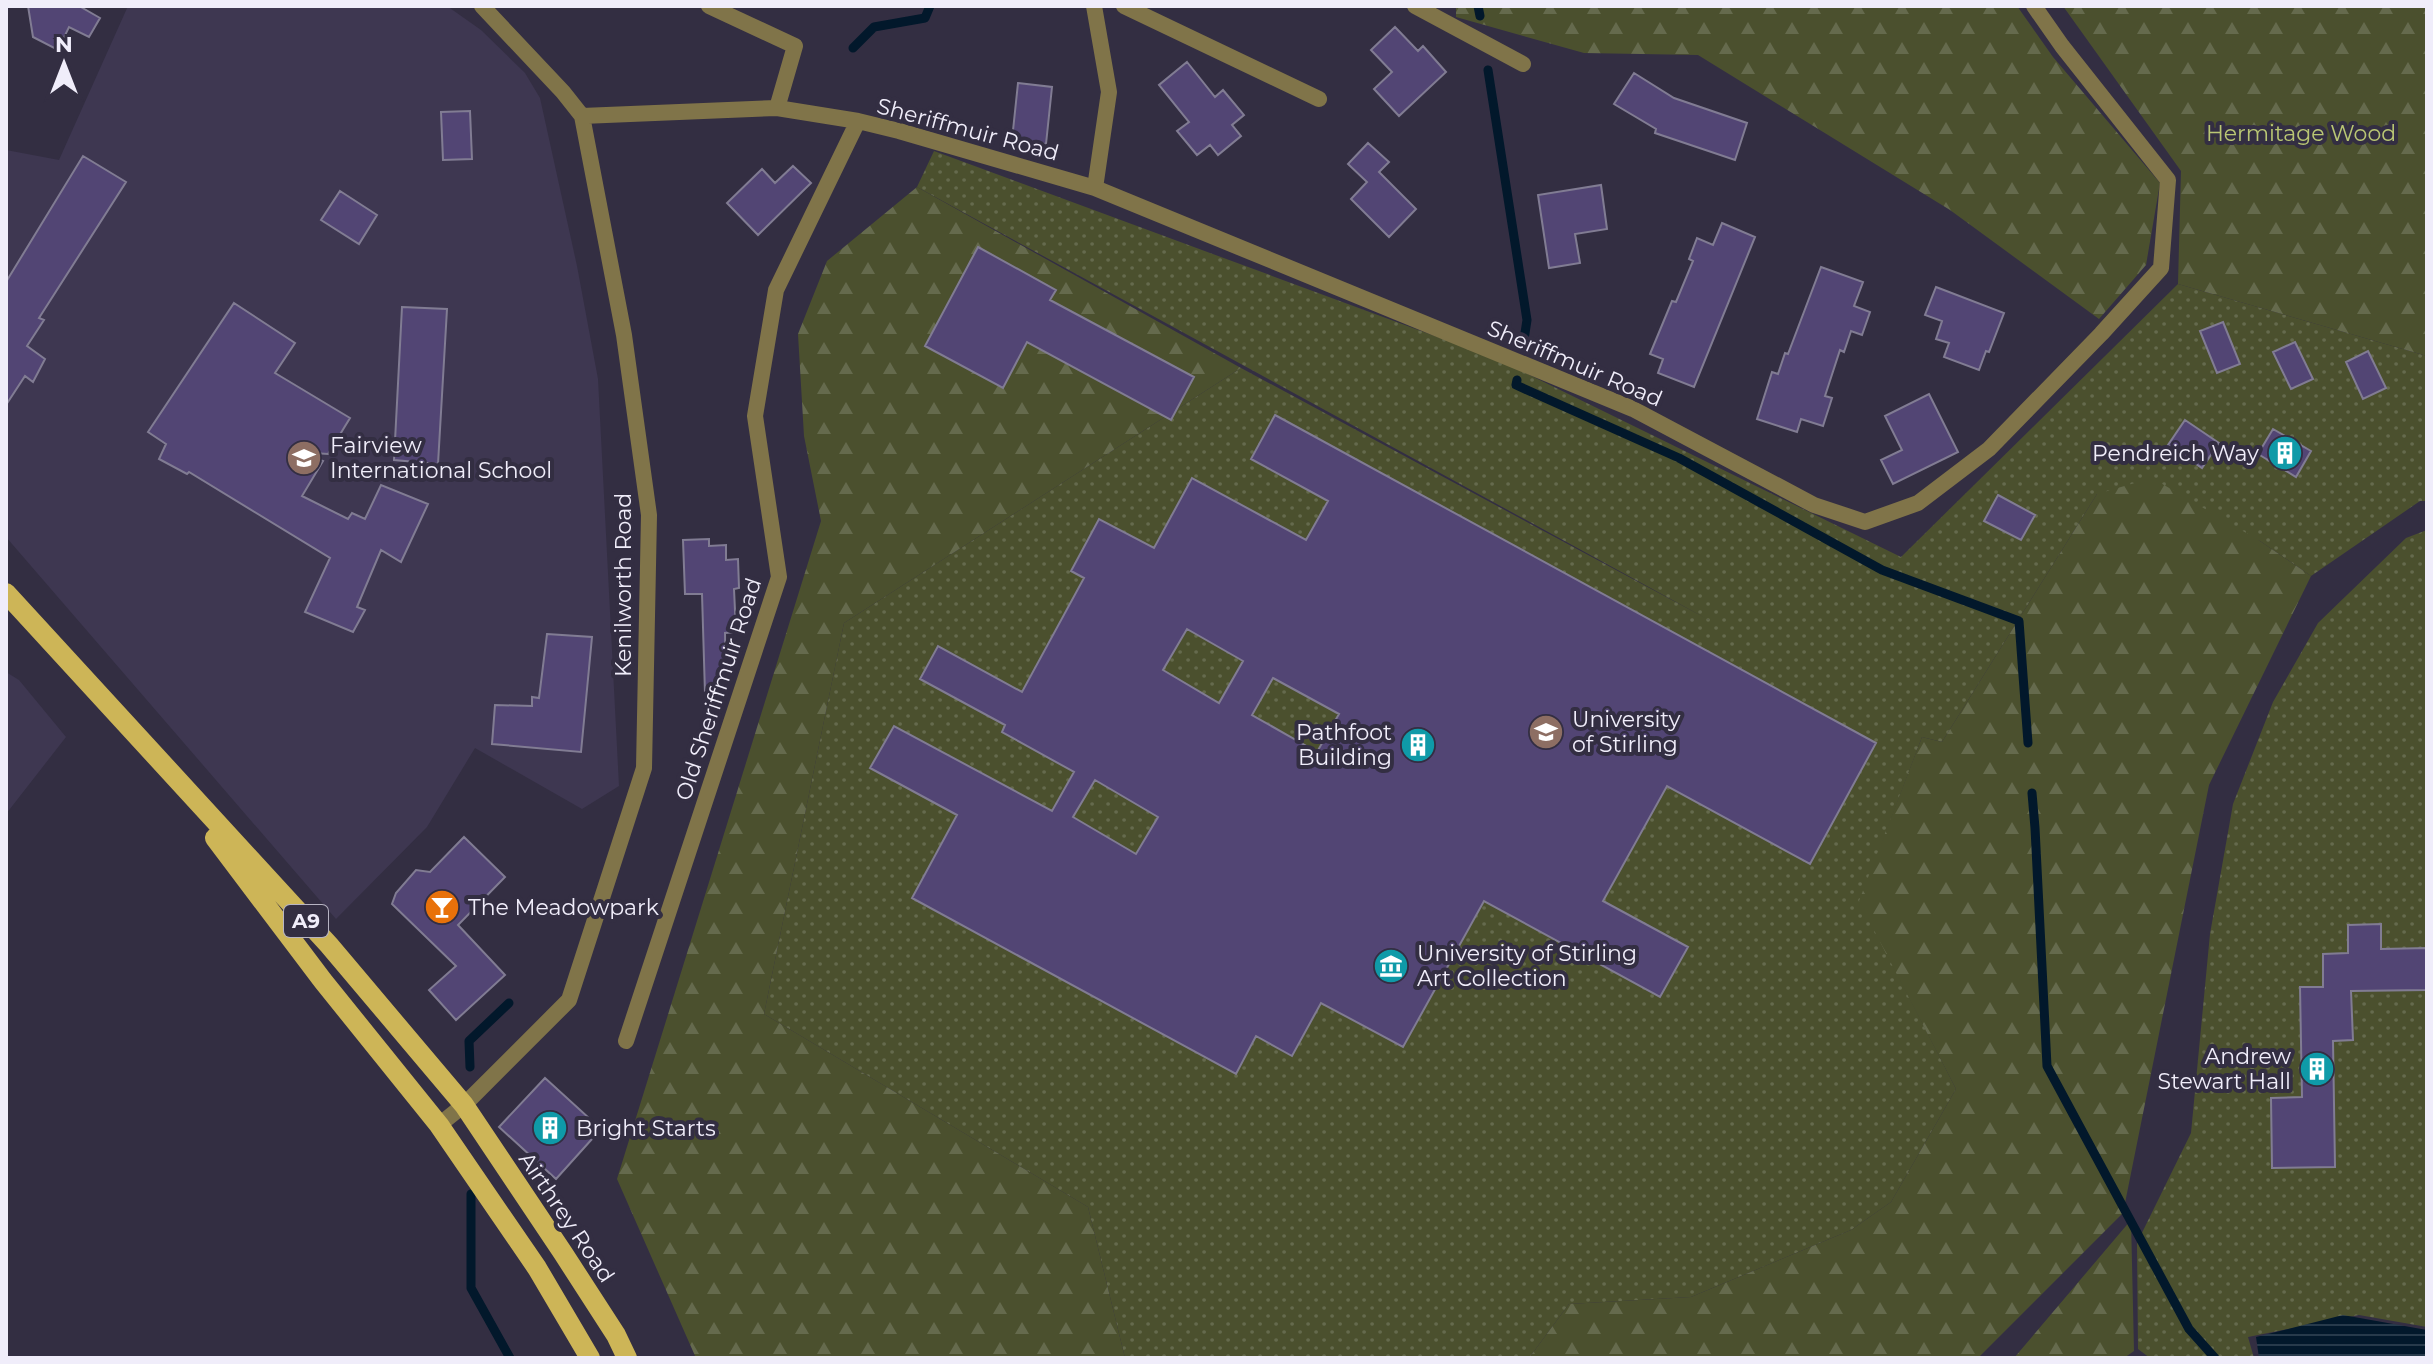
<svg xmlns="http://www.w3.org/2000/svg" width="2433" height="1364" viewBox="0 0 2433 1364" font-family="Montserrat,sans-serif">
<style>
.built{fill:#3e3751}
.grass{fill:url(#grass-dots)}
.forest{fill:url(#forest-firs)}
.water{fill:url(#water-rules)}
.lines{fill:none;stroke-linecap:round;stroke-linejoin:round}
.stream{stroke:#02182b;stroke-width:9}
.building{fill:#524574;stroke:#817c93;stroke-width:2;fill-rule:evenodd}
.minor{stroke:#807449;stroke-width:16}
.primary{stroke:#cdb557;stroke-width:20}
.labels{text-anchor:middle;stroke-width:8;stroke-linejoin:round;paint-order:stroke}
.shield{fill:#332e42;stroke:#b7b4c3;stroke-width:2}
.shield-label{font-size:20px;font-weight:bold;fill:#f0edfa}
.street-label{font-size:22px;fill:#f0edfa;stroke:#332e42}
.park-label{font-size:22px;fill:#bac774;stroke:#332e42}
.poi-label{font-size:22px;fill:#f0edfa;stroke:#332e42;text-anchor:start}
</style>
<defs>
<pattern id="grass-dots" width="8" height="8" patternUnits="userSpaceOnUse" patternTransform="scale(2)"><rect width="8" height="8" fill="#4b502e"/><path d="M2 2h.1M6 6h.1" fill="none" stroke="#656a4d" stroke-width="1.8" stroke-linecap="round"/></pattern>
<pattern id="forest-firs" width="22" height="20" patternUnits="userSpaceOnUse" patternTransform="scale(2)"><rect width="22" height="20" fill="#4b502e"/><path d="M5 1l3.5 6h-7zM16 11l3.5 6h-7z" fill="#656a4d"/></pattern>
<pattern id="water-rules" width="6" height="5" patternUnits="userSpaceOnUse" patternTransform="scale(2)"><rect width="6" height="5" fill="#02182b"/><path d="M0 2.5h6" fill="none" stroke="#273a4b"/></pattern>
</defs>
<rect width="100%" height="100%" fill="#332e42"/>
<!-- built -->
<path class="built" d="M128,6H447L481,30L525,73L540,98L577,266L598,379L619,786L582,809L475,748L427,827L336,919L6,537V150L59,160Z
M6,672L19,680L66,737L6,814Z"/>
<!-- grass -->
<path class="grass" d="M934,151L1497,359L1901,557L2178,284L2427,356V501H2420L2311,576L2260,541L2097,494L1942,742L1922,737L1860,901L1956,1089L1891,1202L1851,1230L1691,1297L1569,1304L1529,1358H1125L1088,1207L764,1014L844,623L1241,368L1709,620L917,187Z
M2427,530V1327L2359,1315L2248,1337L2254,1358H2150L2138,1349L2137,1243L2191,1133L2210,934L2233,804L2273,702L2318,623L2406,538Z"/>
<!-- forest -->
<path class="forest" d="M1456,6H2017L2053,57L2160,183L2146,265L2099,319L1950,210L1698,55L1584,53L1456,17Z
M2063,6H2427V356L2178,284L2181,171Z
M917,187L1241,368L844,623L764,1014L1088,1207L1125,1358H696L617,1179L821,521L804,436L798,334L827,261Z
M2152,478L2260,541L2311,576L2209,785L2123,1213L1978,1358H1529L1569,1304L1691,1297L1851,1230L1891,1202L1956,1089L1859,901L1922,737L1942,742L2097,494Z
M2131,1220L2134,1351L2124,1358H2014Z"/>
<!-- water -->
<path class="water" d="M2343,1315L2427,1330V1358H2259L2256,1337Z"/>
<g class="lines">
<!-- stream -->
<path class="stream" d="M1478,6L1480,16
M853,48L874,27L925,18L930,6
M1488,70L1527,320L1523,346
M1517,380L1516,385L1679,458L1882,570L2019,621L2028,743
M2032,793L2035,828L2047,1066L2189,1329L2215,1358
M470,1067L469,1041L509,1003
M471,1194V1288L510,1358"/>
</g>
<!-- building -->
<path class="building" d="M28,6H79L100,18L89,37L69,27L58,50L33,37Z
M1395,27L1418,51L1423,46L1446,72L1399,116L1374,89L1392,72L1371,50Z
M1187,62L1215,97L1223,90L1244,115L1232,125L1241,136L1218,155L1210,145L1197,155L1177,131L1189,122L1159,85Z
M1634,73L1674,98L1747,123L1735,160L1655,133L1656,129L1614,104Z
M1018,83L1052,87L1046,144L1012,140Z
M470,111L472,159L443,160L441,112Z
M1368,143L1389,162L1379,172L1416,209L1389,237L1351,199L1367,182L1348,164Z
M83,156L126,182L39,318L44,320L27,346L45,359L33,382L25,376L6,405V282Z
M793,166L811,183L758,235L727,203L762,169L775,183Z
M1601,185L1607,229L1575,234L1580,263L1549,268L1538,195Z
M340,191L377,215L359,244L321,220Z
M1722,223L1755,237L1694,387L1658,373L1663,359L1650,354L1672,301L1676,302L1693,261L1689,259L1697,238L1713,245Z
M978,247L1056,290L1050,300L1194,377L1171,420L1027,342L1003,388L925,346Z
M1821,267L1863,282L1854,306L1870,312L1862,335L1851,331L1844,352L1840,350L1825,396L1832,398L1823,426L1801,419L1797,432L1757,419L1772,372L1778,374L1785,353L1788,354Z
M1936,287L2004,313L1989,352L1986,351L1979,370L1944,357L1949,343L1936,339L1942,321L1925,315Z
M234,303L295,343L275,373L350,418L328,454L299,452L323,461L302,496L348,519L352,513L365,519L381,485L428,504L401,562L381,550L357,607L365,610L353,632L305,612L330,558L189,472L187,474L159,459L166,444L148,432Z
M402,307L447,309L438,464L394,460Z
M2223,322L2240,364L2217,373L2200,331Z
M2295,342L2313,379L2291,389L2273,352Z
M2368,351L2386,388L2363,399L2346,362Z
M1929,394L1958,452L1893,484L1881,460L1902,450L1885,416Z
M1275,415L1876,743L1810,864L1667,786L1603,901L1688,947L1660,997L1484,901L1403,1047L1321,1003L1292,1056L1256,1036L1236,1074L912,898L957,815L870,768L894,726L1052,811L1074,772L1002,732L1005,725L920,679L938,646L1022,692L1084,578L1071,571L1099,519L1154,548L1192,478L1306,540L1328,501L1251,459ZM1187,629L1243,661L1219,703L1163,670ZM1273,678L1339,714L1317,752L1252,715ZM1095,780L1158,817L1136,854L1073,817Z
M2185,420L2219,443L2202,468L2168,445Z
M2273,429L2311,451L2296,477L2258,454Z
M1998,495L2035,515L2021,540L1984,521Z
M709,539V546L726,545V560L738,559L739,588L734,589L736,632L725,633L726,693H705L702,594H685L683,540Z
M547,634L592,637L581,752L492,744L495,705L532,706V697L539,698Z
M464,837L505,877L458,925L505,975L456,1020L429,990L456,966L392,904L396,893L416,870L430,872Z
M2381,924V949L2427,948V990L2351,991L2353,1040L2333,1041L2335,1167L2272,1168L2271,1098L2302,1097L2300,987H2323V954L2348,953V925Z
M545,1078L601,1129L556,1179L499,1127Z"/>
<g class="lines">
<!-- minor -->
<path class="minor" d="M709,6L795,46L777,108
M1094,6L1109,92L1095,188
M1124,6L1319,99
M1415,6L1523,64
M582,116L777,108L858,121L899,131L1095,188L1633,409L1814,505L1865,522L1918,503L1989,449L2101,334L2161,268L2168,180L2062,46L2034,6
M626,1041L779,577L755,416L776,290L858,121
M439,1125L464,1105L569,1000L644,768L649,515L624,335L582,116L563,92L482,6"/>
<!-- primary -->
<path class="primary" d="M6,593L329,945L464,1105L563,1253L616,1335L627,1358
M215,838L323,981L439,1125L537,1268L590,1358"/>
</g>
<!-- icons -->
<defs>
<g id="building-disc" transform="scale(1.8)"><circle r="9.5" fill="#0f9aa8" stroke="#332e42"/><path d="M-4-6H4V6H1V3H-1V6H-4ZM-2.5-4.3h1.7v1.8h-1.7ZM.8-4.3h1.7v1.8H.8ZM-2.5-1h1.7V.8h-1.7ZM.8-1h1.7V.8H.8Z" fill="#fff"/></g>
<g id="school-disc" transform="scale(1.8)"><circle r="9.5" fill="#8d6e63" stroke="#332e42"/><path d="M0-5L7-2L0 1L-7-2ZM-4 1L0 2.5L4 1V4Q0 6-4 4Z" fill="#fff"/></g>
<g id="university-disc" transform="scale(1.8)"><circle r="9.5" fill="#8d6e63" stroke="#332e42"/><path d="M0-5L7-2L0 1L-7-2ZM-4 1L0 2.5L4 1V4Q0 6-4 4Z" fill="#fff"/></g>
<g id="bar-disc" transform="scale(1.8)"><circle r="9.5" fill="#e8710a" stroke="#332e42"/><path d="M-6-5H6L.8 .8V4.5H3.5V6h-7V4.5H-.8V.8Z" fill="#fff"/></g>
<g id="museum-disc" transform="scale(1.8)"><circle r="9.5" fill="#0f9aa8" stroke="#332e42"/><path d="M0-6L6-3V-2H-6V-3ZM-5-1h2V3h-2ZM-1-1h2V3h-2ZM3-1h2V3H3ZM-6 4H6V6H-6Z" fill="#fff"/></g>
</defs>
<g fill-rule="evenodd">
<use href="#building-disc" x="2285" y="453"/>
<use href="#school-disc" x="304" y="458"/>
<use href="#university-disc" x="1546" y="732"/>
<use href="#building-disc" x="1418" y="745"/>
<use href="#bar-disc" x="442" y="907"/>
<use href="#museum-disc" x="1391" y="966"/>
<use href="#building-disc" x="2317" y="1069"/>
<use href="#building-disc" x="550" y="1128"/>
</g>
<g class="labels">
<!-- shield labels -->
<rect class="shield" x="284" y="905" width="44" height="32" rx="6"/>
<g class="shield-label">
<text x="306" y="928">A9</text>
</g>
<!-- street labels -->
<g class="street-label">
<text transform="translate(968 129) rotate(15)" y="8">Sheriffmuir Road</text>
<text transform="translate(1575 363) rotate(23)" y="8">Sheriffmuir Road</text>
<text transform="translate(623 585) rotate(-90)" y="8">Kenilworth Road</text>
<text transform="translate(718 689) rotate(-72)" y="8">Old Sheriffmuir Road</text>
<text transform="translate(567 1217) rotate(56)" y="8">Airthrey Road</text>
</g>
<!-- park labels -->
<g class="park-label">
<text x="2301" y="141">Hermitage Wood</text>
</g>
<!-- poi labels -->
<g class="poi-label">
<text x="330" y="453">Fairview<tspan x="330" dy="25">International School</tspan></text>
<text x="2259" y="461" text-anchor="end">Pendreich Way</text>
<text x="1572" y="727">University<tspan x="1572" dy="25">of Stirling</tspan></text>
<text x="1392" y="740" text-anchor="end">Pathfoot<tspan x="1392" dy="25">Building</tspan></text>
<text x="468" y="915">The Meadowpark</text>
<text x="1417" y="961">University of Stirling<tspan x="1417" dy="25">Art Collection</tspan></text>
<text x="2291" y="1064" text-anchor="end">Andrew<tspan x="2291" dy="25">Stewart Hall</tspan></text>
<text x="576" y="1136">Bright Starts</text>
</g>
</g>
<!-- border -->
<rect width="2433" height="1364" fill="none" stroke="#f0edfa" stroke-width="16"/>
<!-- north arrow -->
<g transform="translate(64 64)" stroke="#332e42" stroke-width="6" paint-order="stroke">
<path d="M0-6L14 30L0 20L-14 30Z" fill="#f0edfa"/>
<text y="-12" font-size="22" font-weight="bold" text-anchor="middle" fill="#f0edfa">N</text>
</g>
</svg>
